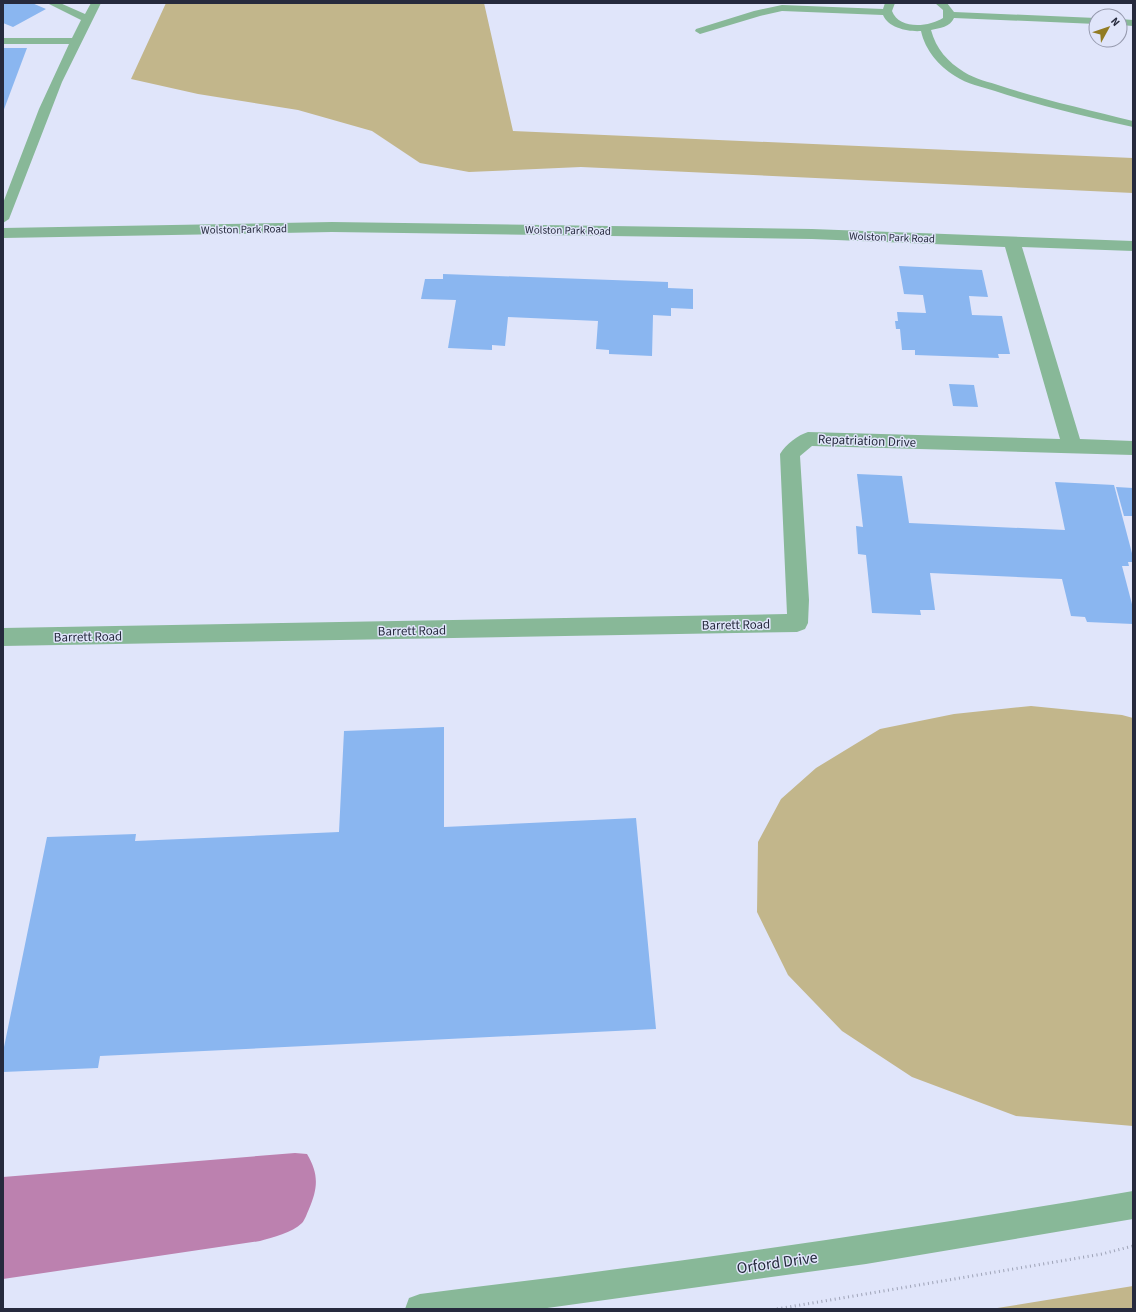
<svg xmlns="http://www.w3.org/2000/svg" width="1136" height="1312" viewBox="0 0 1136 1312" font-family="'Source Sans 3',sans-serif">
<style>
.green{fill:#c2b68b}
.water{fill:#bc81af}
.building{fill:#8ab6f0}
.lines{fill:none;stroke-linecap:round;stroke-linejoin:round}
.path{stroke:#9ea3b7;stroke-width:3;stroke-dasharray:1 3.5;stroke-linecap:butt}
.lane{fill:#88b898;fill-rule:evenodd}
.street{fill:#88b898;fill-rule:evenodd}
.labels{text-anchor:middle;stroke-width:3;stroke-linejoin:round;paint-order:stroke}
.far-street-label{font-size:11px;fill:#262a3d;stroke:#e0e5fa}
.street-label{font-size:13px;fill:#262a3d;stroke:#e0e5fa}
.near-street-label{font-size:16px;fill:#262a3d;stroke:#e0e5fa}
</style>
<rect width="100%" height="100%" fill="#e0e5fa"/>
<!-- green -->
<path class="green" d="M166,3H484L513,131L1133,158V193L581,167L469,172L420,163L372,131L298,110L198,94L131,79Z
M1031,706L1122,715L1133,718V1126L1016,1116L912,1077L842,1031L788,975L757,912L758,842L781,799L816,768L880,729L954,714Z
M1133,1286V1309H991Z"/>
<!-- water -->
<path class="water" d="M295,1153L307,1154C319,1174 318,1188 309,1209C307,1213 305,1220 302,1223C292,1233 273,1237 260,1241L3,1279V1177Z"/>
<!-- building -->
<path class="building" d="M3,3H32L46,9L13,27L3,23Z
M3,48H27L3,112Z
M899,266L982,270L988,297L969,296L972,315L1002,316L1010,354H998L999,358L915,355V350H902L900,329H896L895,321H898L897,312L926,313L923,295L904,294Z
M443,274L668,282V288L693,289V309L671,308V316L653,315L652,356L609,354V350L596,349L598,321L508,317L505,346L492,345V350L448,348L456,300L421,299L425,279H443Z
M949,384L974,385L978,407L953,406Z
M857,474L902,476L909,523L1065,530L1055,482L1114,485L1133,557V562H1128L1129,566H1122L1133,608V624L1087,622L1085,617L1071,616L1062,579L930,573L935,610H920L921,615L872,613L866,555L858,554L856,526L863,527Z
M1116,487L1133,488V516H1124Z
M444,727V827L636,818L656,1029L100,1056L98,1068L3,1072V1052L47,837L136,834L135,841L339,832L344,731Z"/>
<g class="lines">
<!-- path -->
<path class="path" d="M777,1309L1102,1254L1133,1246"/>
<!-- lane -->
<path class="lane" d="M47,3H60L85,14L91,3H101L62,82L9,219L3,223V203L39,109L69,44H3V38H72L81,20Z
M885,3H895L892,11C899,30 929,27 943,18V10L935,3H947L954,12L1096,18V24L954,18C950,27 940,28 931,30C936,49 948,62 964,72C975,79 989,82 1001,86C1044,100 1089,110 1133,121V127C1087,117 1040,106 995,91C982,87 967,84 955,76C939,66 925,50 921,31C909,32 888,28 883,15L782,11L760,16L700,34L695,31L696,29L754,11L782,5L883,9Z
M1120,19L1133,20V26L1120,25Z"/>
<!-- street -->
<path class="street" d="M332,222L812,229L1133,241V251L1022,247L1080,439L1133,441V455L812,446L800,456L809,600L808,623L805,629L797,632L3,646V628L787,614L780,454C786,444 798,435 808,432L1060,439L1005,247L812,239L332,232L3,238V228Z
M1133,1191V1219L866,1264L540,1309H405L409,1298L420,1294C659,1265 896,1232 1133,1191Z"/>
</g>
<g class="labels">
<!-- far-street labels -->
<g class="far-street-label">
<text transform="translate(244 229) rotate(-1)" y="4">Wolston Park Road</text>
<text transform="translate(568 230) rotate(1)" y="4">Wolston Park Road</text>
<text transform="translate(892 237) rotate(2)" y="4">Wolston Park Road</text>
</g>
<!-- street labels -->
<g class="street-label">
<text transform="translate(867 440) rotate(2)" y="5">Repatriation Drive</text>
<text transform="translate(736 624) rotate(-1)" y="5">Barrett Road</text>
<text transform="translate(412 630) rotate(-1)" y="5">Barrett Road</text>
<text transform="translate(88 636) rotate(-1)" y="5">Barrett Road</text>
</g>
<!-- near-street labels -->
<g class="near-street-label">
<text transform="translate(777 1262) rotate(-8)" y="6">Orford Drive</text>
</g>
</g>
<!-- border -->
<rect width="1136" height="1312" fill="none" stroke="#262a3d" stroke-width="8"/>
<!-- north arrow -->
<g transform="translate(1108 28) rotate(50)"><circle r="19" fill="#e0e5fa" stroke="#969aae"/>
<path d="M0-3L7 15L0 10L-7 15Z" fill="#927c23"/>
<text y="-6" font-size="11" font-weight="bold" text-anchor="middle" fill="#262a3d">N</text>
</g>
</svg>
